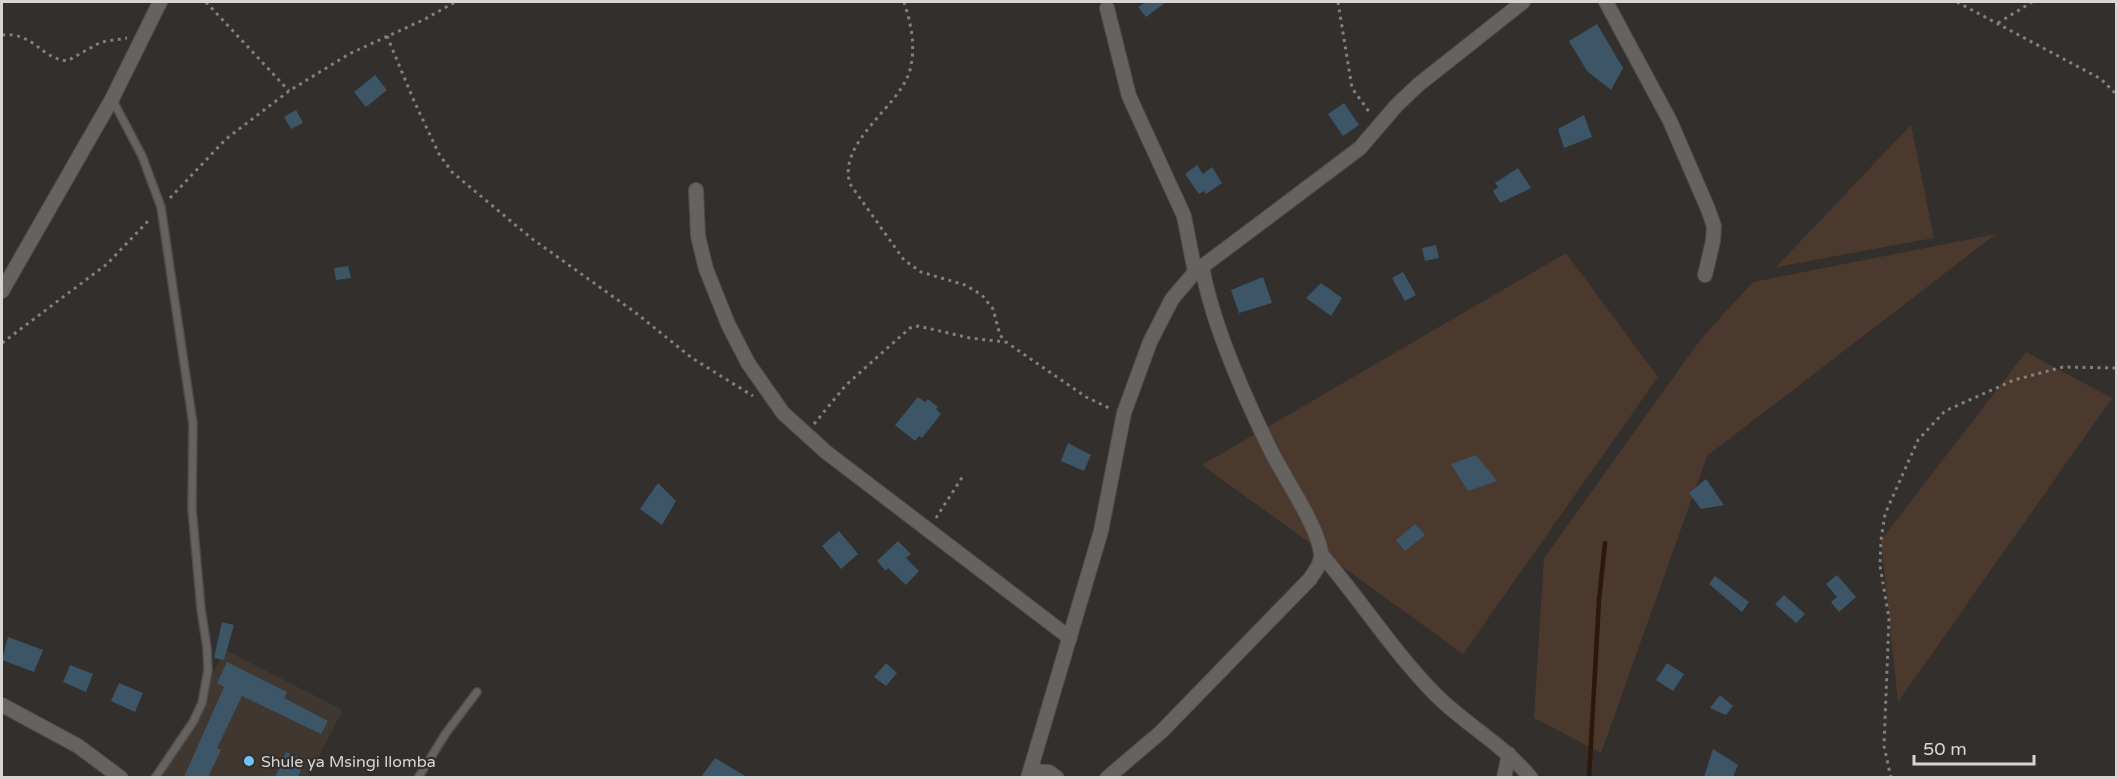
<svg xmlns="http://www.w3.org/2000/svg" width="2118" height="779" viewBox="0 0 2118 779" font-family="'Varela Round',sans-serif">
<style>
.built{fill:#403731}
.green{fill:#4c392d}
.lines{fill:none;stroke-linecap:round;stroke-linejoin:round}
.stream{stroke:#2d1809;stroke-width:4.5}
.building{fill:#3d5667}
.service-casing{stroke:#4f4c4a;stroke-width:10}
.minor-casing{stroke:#4f4c4a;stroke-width:16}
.path{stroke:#82807d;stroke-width:3;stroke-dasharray:3 4.5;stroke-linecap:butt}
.service{stroke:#66625f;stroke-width:7}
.minor{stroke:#66625f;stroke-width:14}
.poi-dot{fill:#71c1f5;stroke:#322f2c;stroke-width:2}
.labels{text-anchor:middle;stroke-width:4.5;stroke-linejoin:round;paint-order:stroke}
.poi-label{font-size:16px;fill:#d7d5d3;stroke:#322f2c;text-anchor:start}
</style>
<rect width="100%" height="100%" fill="#322f2c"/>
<!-- built -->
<path class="built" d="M225,650L343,710L308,777L159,778Z"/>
<!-- green -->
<path class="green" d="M1911,125L1934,238L1776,267Z
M1996,234L1707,456L1601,753L1534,718L1544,558L1701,339L1753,282Z
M1566,253L1658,377L1463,654L1202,465Z
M2026,352L2112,398L1898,702L1881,540Z"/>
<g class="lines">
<!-- stream -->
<path class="stream" d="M1589,778L1599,600L1605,543"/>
</g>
<!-- building -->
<path class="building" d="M1146,2H1166L1146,17L1138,7Z
M1597,24L1623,68L1611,90L1587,71L1569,41Z
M375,75L387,90L366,107L354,92Z
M1344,103L1359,125L1343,136L1328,114Z
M296,110L303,123L291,129L284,117Z
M1584,115L1592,137L1564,148L1558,129Z
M1197,165L1203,174L1212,167L1222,183L1206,194L1204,191L1199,194L1185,174Z
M1518,168L1531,188L1500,203L1493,191L1498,187L1495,183Z
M1436,245L1439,258L1425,261L1422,248Z
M348,266L351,278L336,280L334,268Z
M1403,272L1416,295L1405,301L1392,278Z
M1263,277L1272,303L1239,313L1231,290Z
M1321,283L1342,298L1331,316L1306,298Z
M918,397L925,402L928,399L938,407L936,409L941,414L922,438L919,436L915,441L895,425Z
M1068,443L1091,455L1084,471L1061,461Z
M1476,455L1497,481L1468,491L1451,464Z
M1706,479L1724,505L1701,509L1689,493Z
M658,483L676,501L662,525L640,509Z
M1415,524L1425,535L1405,551L1396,540Z
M839,531L858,554L841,569L822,546Z
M898,541L911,554L906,558L919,571L906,585L888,568L886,571L877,561Z
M1837,575L1856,597L1839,612L1831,602L1837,597L1826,584Z
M1715,576L1749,602L1742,612L1709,584Z
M1784,595L1805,614L1796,623L1775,604Z
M222,622L234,625L224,660L214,658Z
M8,637L43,650L34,672L2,660Z
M227,662L287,692L284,698L328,721L321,734L242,696L217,748L221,750L208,777H184L224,687L217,683Z
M886,663L897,673L886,686L874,677Z
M1667,663L1684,674L1673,691L1656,680Z
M70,665L93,674L86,692L63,682Z
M119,683L143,693L135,712L111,701Z
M1720,695L1733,706L1726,715L1710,708Z
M1713,749L1738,765L1733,777H1704Z
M286,752L305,760L298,777H275Z
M715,758L747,777H701Z"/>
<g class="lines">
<!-- service casing -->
<g class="service-casing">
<path id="service" d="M112,99L142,156L161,207L193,424L192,509L201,609L207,648L208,670L202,703L193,722L155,778
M418,778L446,733L477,692"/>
</g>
<!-- minor casing -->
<g class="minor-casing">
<path id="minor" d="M1606,2L1670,121L1708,209L1714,226L1713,241L1705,275
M1107,8L1129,96L1184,216L1195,272
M696,190L698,236L706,269L728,324L748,363L783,413L826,452L1070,638
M2,291L112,99L160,2
M1321,554C1360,599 1392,650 1434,693C1464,724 1503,744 1531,778
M2,705L78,746L121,778
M1030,771L1049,772L1057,778
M1028,778L1101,531L1124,413L1150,342L1172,299L1195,272L1360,148L1396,106L1418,85L1523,2
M1107,778L1161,732L1310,579C1314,572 1322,564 1321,554C1319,528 1284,477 1271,451C1244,396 1213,327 1202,267
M1504,778L1509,754"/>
</g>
<!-- path -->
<path class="path" d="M206,2L289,91
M904,2C911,23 916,47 910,70C900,107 837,141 850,184L904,260L921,272L965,285L982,295L993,309L1000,335L1006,342L1086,397L1111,409
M1338,2L1352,88L1370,113
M1957,2L2101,79L2116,94
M1998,23L2032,2
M2,35C34,32 40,58 67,61L101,42L127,38
M387,36L414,101L439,154L452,172L531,238L636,313L692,358L753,396
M170,198L226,139L289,91L349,54L425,19L455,2
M2,343L107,264L151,218
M814,424L846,385L910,328L918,326L970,338L1005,342
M936,518L963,476
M1891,778L1884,746L1889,618L1880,566L1881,540L1885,514L1918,440L1945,411L2014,380L2063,367L2116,368"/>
<!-- service -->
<use href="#service" class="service"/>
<!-- minor -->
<use href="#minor" class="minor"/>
</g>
<!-- markers -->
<circle class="poi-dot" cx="249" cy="761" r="6"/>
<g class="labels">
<!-- poi labels -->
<g class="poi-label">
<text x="261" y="767">Shule ya Msingi Ilomba</text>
</g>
</g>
<!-- border -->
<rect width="2118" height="779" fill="none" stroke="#d7d5d3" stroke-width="6"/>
<!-- scale -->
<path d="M1914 755v9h120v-9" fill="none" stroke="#d7d5d3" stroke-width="3"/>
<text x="1923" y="755" font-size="18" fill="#d7d5d3" stroke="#322f2c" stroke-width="4.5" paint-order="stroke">50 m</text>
</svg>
